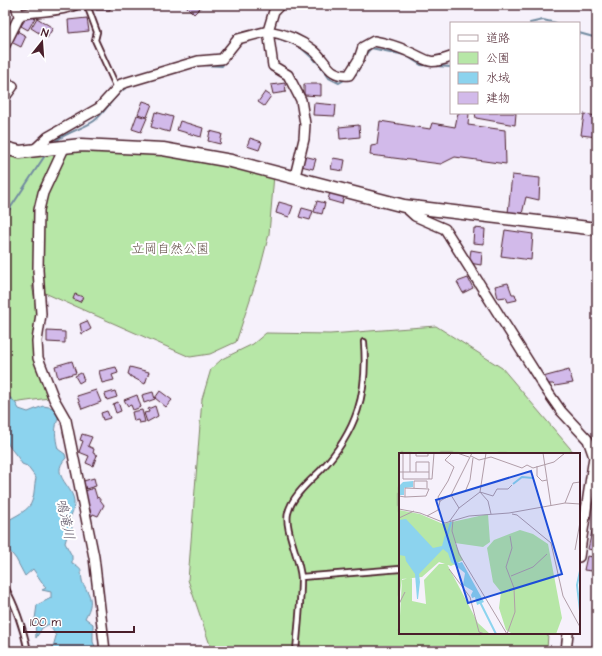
<svg xmlns="http://www.w3.org/2000/svg" width="602" height="656" viewBox="0 0 602 656" font-family="'Architects Daughter','Klee One',sans-serif">
<style>
.green{fill:#b7e7a7;stroke:#808369}
.water{fill:#8cd3ee;stroke:#728ba0}
.lines{fill:none;stroke-linecap:round;stroke-linejoin:round}
.stream{stroke:#728ba0;stroke-width:2}
.building{fill:#d2baea;stroke:#4a1f2b}
.lane-casing{stroke:#4a1f2b;stroke-width:8}
.street-casing{stroke:#4a1f2b;stroke-width:12}
.secondary-casing{stroke:#4a1f2b;stroke-width:15}
.lane{stroke:#fff;stroke-width:4.5}
.street{stroke:#fff;stroke-width:9}
.secondary{stroke:#fff;stroke-width:12}
.labels{text-anchor:middle;stroke-width:4;stroke-linejoin:round;paint-order:stroke}
.park-label{font-size:13px;fill:#65514a;stroke:#fff}
.water-label{font-size:14px;font-style:italic;fill:#5e5566;stroke:#fff}
.inset-river{fill:none;stroke:#8cd3ee;stroke-width:2}
.inset-road{fill:none;stroke:#b19da8;stroke-width:1}
.view{fill:#1d4ed8;fill-opacity:0.15;stroke:#1d4ed8;stroke-width:2}
.inset-edge{fill:none;stroke:#4a1f2b;stroke-width:2}
</style>
<rect width="100%" height="100%" fill="#f6f1fb"/>
<filter id="ink" filterUnits="userSpaceOnUse"><feTurbulence type="fractalNoise" baseFrequency=".025" numOctaves="2"/><feDisplacementMap in="SourceGraphic" scale="8" xChannelSelector="R" yChannelSelector="G"/><feConvolveMatrix kernelMatrix="1 2 1 2 8 2 1 2 1" color-interpolation-filters="sRGB"/></filter>
<g filter="url(#ink)">
<!-- green -->
<path class="green" d="M70,149L119,151L190,158L274,175L269,234L260,269L236,342L210,354L190,357L47,294L32,286L37,308V325L49,398L5,404V152Z
M436,326L502,368L575,454H400V633H548L547,651H212L188,580L202,399L211,369L222,359L253,344L266,333L330,334Z"/>
<!-- water -->
<path class="water" d="M5,393L15,402L19,409L28,412L43,406L55,408L59,416C54,428 55,437 58,449L65,454L66,458C48,476 76,487 74,504C73,518 67,513 73,531L67,536L65,543L72,556V563C84,569 80,569 82,580C82,583 85,586 86,589C93,600 91,607 85,618L93,624V642L97,651H45L53,647L56,636L49,624L42,628L36,638L35,619L37,605L51,598V592L42,590L46,588L33,569L25,576L16,559L5,545L7,521C15,516 30,510 32,501C35,493 34,485 36,478L27,466L22,464C17,454 8,448 5,437C2,425 5,405 5,393Z"/>
<g class="lines">
<!-- stream -->
<path class="stream" d="M530,23L543,20L556,23
M579,33L597,38
M275,37L299,46L319,64L329,78L339,83L348,78
M365,55L371,48L405,55L421,65L451,67
M202,65L222,66L226,60
M352,76L356,74L361,64
M135,84L184,70
M53,144C60,134 83,129 94,121C106,112 114,94 127,87
M5,216L46,154"/>
</g>
<!-- building -->
<path class="building" d="M96,5H110V10H96Z
M185,5H201L202,6L194,14Z
M28,15L35,18L28,30L21,26Z
M37,18L53,28L47,38L31,28Z
M87,18L89,31L69,33L68,20Z
M17,31L26,36L21,47L11,42Z
M7,73L14,81L5,88V75Z
M285,83L286,92L273,94L271,85Z
M304,84H321V96L304,95Z
M265,92L271,96L264,106L258,102Z
M143,101L152,104L147,117L138,114Z
M314,103L336,105L335,116L313,115Z
M155,112L173,117L169,132L151,127Z
M458,113H469L468,125L505,130L506,164L455,157L441,164L370,155L371,146L377,145L380,121L430,129L432,123L455,127Z
M475,113H516L515,125L476,118Z
M584,114L597,116V137L581,135Z
M137,115L147,118L141,132L132,129Z
M180,121L203,128L201,137L177,130Z
M359,125L360,137L340,139L339,127Z
M210,131L222,134L220,144L208,141Z
M250,138L262,142L259,150L247,146Z
M304,156L316,159L313,169L301,166Z
M333,158L345,160L343,171L331,169Z
M512,175L540,178L539,200L526,197L522,214L508,213Z
M330,192L344,196L342,204L328,200Z
M317,201L325,203L322,214L314,212Z
M279,202L293,206L289,217L276,213Z
M302,208L313,211L310,220L299,217Z
M474,228L485,229L484,244L473,243Z
M505,230L533,234L531,260L501,256Z
M471,250L482,252L481,265L469,263Z
M468,278L473,288L463,293L457,282Z
M508,283L512,294H515L517,300L508,302L506,297L498,298L495,286Z
M75,294L83,297L80,302L73,299Z
M87,321L91,329L82,334L80,324Z
M47,331L65,332V343L47,342Z
M72,361L76,373L58,378L55,366Z
M116,367L118,373L112,375L114,380L102,383L99,371Z
M130,367L149,372L145,384L130,376V375L128,374Z
M569,370L573,383L555,386L553,384H546L543,377Z
M81,373L84,380L79,383L75,376Z
M96,390L101,402L82,409L77,396Z
M115,391L117,397L107,400L105,394Z
M160,391L172,400L166,407L155,398Z
M153,392L155,399L144,403L142,395Z
M137,395L141,407L133,410L131,405L128,406L124,400Z
M118,402L121,411L116,413L113,404Z
M155,406L158,416L147,422L144,413L149,412L148,409Z
M142,410L145,422L139,423L138,420L134,421L132,412Z
M107,411L110,418L103,420L101,413Z
M82,434L92,437L88,446L94,449L93,453L97,455L93,466L86,463L89,456L79,452L83,441L80,440Z
M94,478L96,486L82,490L80,482Z
M94,488L97,498L98,497L104,505L98,516L93,514L92,516L90,515L91,513L86,499L79,493Z
M592,531L597,532V551L588,549Z
M587,556L594,557L592,571L584,570Z"/>
<g class="lines">
<!-- lane casing -->
<g class="lane-casing">
<path id="lane" d="M87,5L97,32L95,40L117,88
M301,577L400,569
M5,587C17,608 23,628 28,651
M296,651C298,627 301,602 301,578C300,559 284,528 288,513C292,496 309,482 321,470C357,431 368,393 364,342"/>
</g>
<!-- street casing -->
<g class="street-casing">
<path id="street" d="M16,5L19,16
M280,5L274,11L268,31C285,34 299,39 313,50C327,61 328,77 349,75L359,59L363,47L374,41C385,43 396,46 407,51C429,60 426,66 451,57
M5,45L20,15C39,9 57,13 75,5
M5,97L13,86
M65,146L43,193L39,210L38,270L41,314L37,341L38,358L54,399L66,420L94,557L105,651
M34,150L48,137L99,108L121,84L198,61L222,59L238,39L268,31L273,66L288,75L301,100L305,124L304,139L295,176
M404,206L415,216L445,229L545,388L561,411L588,440L594,457L579,557
M566,651L568,633"/>
</g>
<!-- secondary casing -->
<g class="secondary-casing">
<path id="secondary" d="M5,148L20,152L81,145L163,149L231,161L404,206L597,229"/>
</g>
<!-- lane -->
<use href="#lane" class="lane"/>
<!-- street -->
<use href="#street" class="street"/>
<!-- secondary -->
<use href="#secondary" class="secondary"/>
</g>
</g>
<g class="labels">
<!-- park labels -->
<g class="park-label">
<text x="170" y="253">立岡自然公園</text>
</g>
<!-- water labels -->
<g class="water-label">
<text transform="translate(66 519) rotate(78)" y="5">鳴滝川</text>
</g>
</g>
<!-- overview -->
<g transform="translate(399 453)">
<rect width="181" height="181" fill="#f6f1fb"/>
<path d="M0,57L21,61L44,71L89,61L91,89L84,94L56,90L64,107L52,113L40,109L23,124L3,126L0,146ZM121,77L134,81L149,91L163,165L157,181H114L107,177L100,155L102,139L94,129L88,95L95,87ZM40,111H48L79,170L91,181H0L3,127L13,124V148L27,151L25,127Z" fill="#b7e7a7"/>
<path d="M14,28V34L5,35V42H0V33L4,29ZM7,66L34,95L43,93L46,82L49,83L55,107L60,110L63,109L85,149L78,152L76,144L73,145L72,142L74,138L64,132L66,120L52,109L49,100L44,96L20,121L21,129L19,146H18L16,121L7,108L6,103L0,102V67Z" fill="#8cd3ee"/>
<path class="inset-river" d="M114,31L123,24L134,25M48,83L52,69M181,118L178,132L181,158M80,147L97,181"/>
<path class="inset-road" d="M4,0V26H33L35,0M11,0V19M17,0V3H29V0M58,0L70,4M87,0L81,39L94,43L98,36H109L113,32M144,0L152,53M72,3L80,7L92,4L123,15L128,12L134,15L155,9L166,0M138,13V23L143,28L148,27M0,19H30M17,19V9H30V26M15,35V28H28V35M66,39L71,27L74,5M52,42L60,55M0,43L6,44L27,43L30,36L6,35V44M41,49L39,44L49,28L55,14L46,7L53,0M166,50L174,30L181,29M0,56L21,60L46,70L70,63L110,60L166,50L181,51M113,61L118,62L152,90L164,143L181,174M28,63L39,57L41,48L52,42L73,0M0,65L15,58M54,67L53,78L60,101L108,181M50,69L60,55L81,39L89,48L92,61M176,97L181,69M50,116L71,144L80,179L86,181M112,123L134,114L148,101M181,128V153M0,151L6,139M108,181L116,159L115,135L107,114L113,95L111,83"/>
<path class="view" d="M132,18L163,121L69,150L37,47Z"/>
<rect width="181" height="181" class="inset-edge"/>
</g>
<!-- margin -->
<rect width="602" height="656" fill="none" stroke="#fff" stroke-width="20"/>
<rect x="10" y="10" width="582" height="636" fill="none" stroke="#4a1f2b" stroke-width="1.5" filter="url(#ink)"/>
<!-- legend -->
<rect x="450" y="22" width="130" height="92" fill="#ffffff" stroke="#b7a5aa"/>
<rect x="458" y="35" width="20" height="6" fill="#ffffff" stroke="#b7a5aa"/>
<text x="486" y="42" font-size="12" fill="#4a1f2b">道路</text>
<rect x="458" y="52" width="20" height="12" fill="#b7e7a7" stroke="#b7a5aa"/>
<text x="486" y="62" font-size="12" fill="#4a1f2b">公園</text>
<rect x="458" y="72" width="20" height="12" fill="#8cd3ee" stroke="#b7a5aa"/>
<text x="486" y="82" font-size="12" fill="#4a1f2b">水域</text>
<rect x="458" y="92" width="20" height="12" fill="#d2baea" stroke="#b7a5aa"/>
<text x="486" y="102" font-size="12" fill="#4a1f2b">建物</text>
<!-- north arrow -->
<g transform="translate(42 42) rotate(17)" stroke="#ffffff" stroke-width="3" paint-order="stroke">
<path d="M0-3L7 15L0 10L-7 15Z" fill="#4a1f2b"/>
<text y="-6" font-size="11" font-weight="bold" text-anchor="middle" fill="#4a1f2b">N</text>
</g>
<!-- scale -->
<path d="M24 626v6h110v-6" fill="none" stroke="#4a1f2b" stroke-width="2"/>
<text x="30" y="626" font-size="12" fill="#4a1f2b" stroke="#ffffff" stroke-width="3" paint-order="stroke">100 m</text>
</svg>
